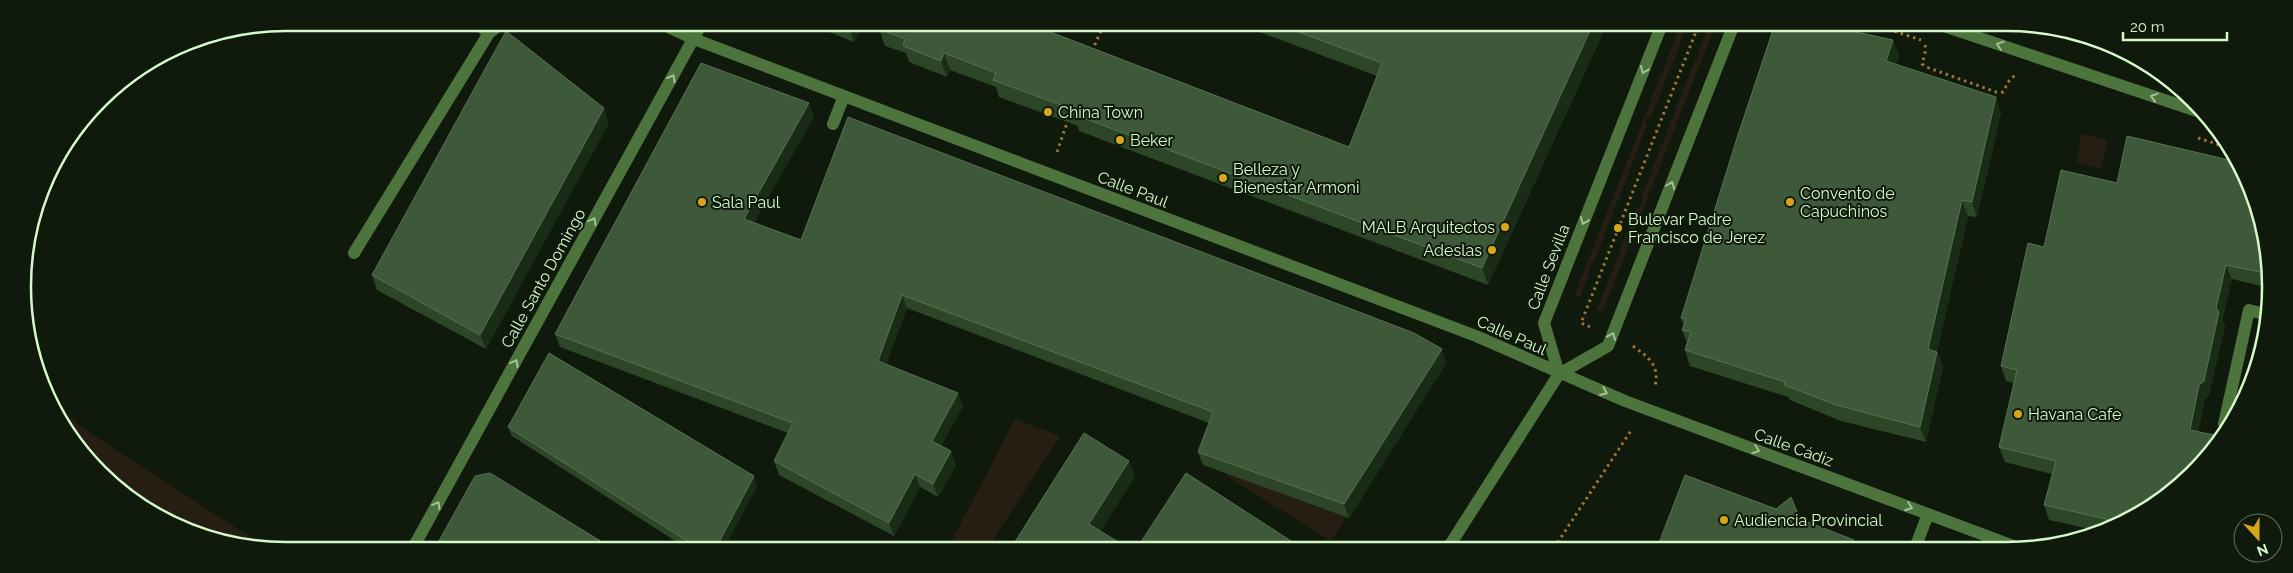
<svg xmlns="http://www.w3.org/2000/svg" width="2293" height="573" viewBox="0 0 2293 573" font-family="Raleway,sans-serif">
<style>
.green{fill:#261e12}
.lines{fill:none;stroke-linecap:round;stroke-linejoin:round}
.path{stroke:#9f7539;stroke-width:3;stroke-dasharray:2.5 4;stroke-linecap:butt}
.minor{stroke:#4e743d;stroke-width:12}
.wall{fill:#2c4627}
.shaded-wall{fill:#192c15}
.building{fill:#3e5939;stroke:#567250}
.oneway{stroke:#a0c492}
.poi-dot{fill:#d8a719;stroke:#0f1a0c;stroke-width:2}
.labels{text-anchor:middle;stroke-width:4;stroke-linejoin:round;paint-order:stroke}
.poi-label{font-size:16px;fill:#d6f9cb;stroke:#0f1a0c;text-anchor:start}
.street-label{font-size:16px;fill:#d6f9cb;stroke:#0f1a0c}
.rim{fill:none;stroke:#d6f9cb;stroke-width:2.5}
</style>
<rect width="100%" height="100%" fill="#0f1a0c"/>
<!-- green -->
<path class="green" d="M1681,24H1688L1651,117H1648L1645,124L1647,125L1594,262H1591L1588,269L1590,271L1580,297L1575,294Z
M1710,24H1716L1603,311L1597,310L1637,206L1640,207L1643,199L1641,198L1695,60L1697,61L1700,54L1698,52Z
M2083,134L2105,139L2107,143L2101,169L2076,162L2081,136Z
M58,408L84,429L267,548H252L155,515L77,447Z
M1015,419L1060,436L988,548H948Z
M1227,471L1346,517L1331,541L1226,476Z"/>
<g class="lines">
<!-- path -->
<path class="path" d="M1876,25L1921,40
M1925,45L1926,49L1922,64L1926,67L1996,92H2003L2009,81L2015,75
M1092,51L1104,24
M2198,138L2217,144L2229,152
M1057,152L1068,120
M1590,327L1581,323L1699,24
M1633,346C1648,357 1660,365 1655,386
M1554,548L1632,429"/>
<!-- minor -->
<path class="minor" d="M476,23L489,33L502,23
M660,23L694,39L1476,336L1625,401L2019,548
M1941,25L2200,112
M833,124L844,96
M354,253L489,33
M1559,374L1544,323L1662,24
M2228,425L2224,424L2249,310L2268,315
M413,548L702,23
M1448,548L1559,374L1608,346L1734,24
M1915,548L1928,514"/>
</g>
<!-- wall -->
<path class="wall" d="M807,23H865L854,42Z
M874,23H1027L1349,147L1377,76L1238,24H1607L1488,285L1079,131L1078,126L999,97L996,87L950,70L947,77L909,62L906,53L885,46L879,29L880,26Z
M1847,30L1893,40L1899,56L1896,64L2001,113L1977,217L1968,216L1950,295L1937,351L1943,367L1926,442L1841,421L1790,400L1788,397L1690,366L1685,350L1687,343L1682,330L1684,326L1681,318Z
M814,116L754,223L801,240L1446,363L1349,518L1203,465L1198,452L1209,423L907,308L886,364L963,406L941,446L951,451L956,465L938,497L920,487L894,536L779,475L774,461L788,433L560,347L555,334Z
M609,123L486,349L377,290L372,275Z
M2262,218L2266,287L2232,279L2222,320L2225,326L2209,395L2205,399L2198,432L2193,473L2123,523L2099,531L2049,520L2044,505L2052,474L2005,462L1999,447L2014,383L2006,381L2001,366L2044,247Z
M508,427L757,486L724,548H686L512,436Z"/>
<!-- shaded-wall -->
<path class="shaded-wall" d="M849,23H865L854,42L848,25Z
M1593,24H1607L1488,285L1482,268Z
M1893,40L1899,56L1892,76L1886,61Z
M944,53L950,70L947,77L941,61Z
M1996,97L2001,113L1977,217L1972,202Z
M809,103L814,116L749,232L744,219Z
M604,108L609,123L486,349L480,335Z
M1962,200L1968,216L1934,365L1928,349Z
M2226,265L2232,279L2222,320L2225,326L2209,395L2205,399L2195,445L2190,430Z
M902,295L907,308L883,374L878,361Z
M1442,349L1446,363L1349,518L1344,504Z
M1937,352L1943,367L1926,442L1920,427Z
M958,393L963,406L937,454L932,441Z
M951,451L956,465L938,497L933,484Z
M1129,461L1135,477L1095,540L1089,524Z
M915,474L920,487L894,536L889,523Z
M754,476L757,486L724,548H716Z
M1854,540L1857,548H1850Z"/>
<!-- building -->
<path class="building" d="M881,23H1027L1349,147L1382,63L1277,24H1593L1482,268L1073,114L1074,110L993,80L996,73L944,53L941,61L903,46L905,39L879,29Z
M1775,24L1830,25L1847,30L1893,40L1886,61L1996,97L1972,202L1962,200L1944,279L1928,349L1937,352L1920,427L1836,405L1784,385L1785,382L1685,350L1691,332L1682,330L1686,319L1681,318L1737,138Z
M506,31L604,108L480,335L372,275Z
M701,63L809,103L744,219L801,240L848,117L1414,333L1442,349L1344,504L1198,452L1213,412L902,295L878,361L958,393L932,441L951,451L933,484L915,474L889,523L774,461L793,423L555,334Z
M2127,136L2233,161L2243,181L2242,184L2245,185L2262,218L2265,273L2226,265L2216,308L2219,312L2204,381L2199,385L2190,430L2219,436L2193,473L2124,523L2044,505L2056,461L1999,447L2017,370L2001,366L2028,243L2044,247L2061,170L2117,183Z
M549,353L754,476L716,548H698L508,427Z
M1084,433L1129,461L1089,524L1128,548H1011Z
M490,473L612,548H435L475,476Z
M1186,473L1302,548H1137Z
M1685,475L1776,509L1791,497L1800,519L1854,540L1850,548H1657Z"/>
<!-- one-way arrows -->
<defs><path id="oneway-chevron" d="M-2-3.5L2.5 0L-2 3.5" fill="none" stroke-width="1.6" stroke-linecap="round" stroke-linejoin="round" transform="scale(1.25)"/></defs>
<g class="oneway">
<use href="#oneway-chevron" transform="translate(2000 45) rotate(-161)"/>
<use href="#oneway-chevron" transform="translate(1644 70) rotate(112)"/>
<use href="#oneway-chevron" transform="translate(672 78) rotate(-61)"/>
<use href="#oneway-chevron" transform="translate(2154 97) rotate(-162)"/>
<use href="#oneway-chevron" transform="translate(1671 185) rotate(-69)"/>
<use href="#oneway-chevron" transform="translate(593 221) rotate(-61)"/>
<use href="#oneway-chevron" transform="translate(1584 221) rotate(112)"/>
<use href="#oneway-chevron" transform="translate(1612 336) rotate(-68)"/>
<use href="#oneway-chevron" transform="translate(515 363) rotate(-61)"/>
<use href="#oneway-chevron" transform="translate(1604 392) rotate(23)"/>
<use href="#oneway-chevron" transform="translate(1756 450) rotate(20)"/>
<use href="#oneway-chevron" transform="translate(437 505) rotate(-61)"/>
<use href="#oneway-chevron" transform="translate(1909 507) rotate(20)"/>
</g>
<!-- markers -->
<g class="poi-dot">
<circle cx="1048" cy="112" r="5"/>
<circle cx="1120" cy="140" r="5"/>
<circle cx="1223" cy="178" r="5"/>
<circle cx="702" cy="202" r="5"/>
<circle cx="1790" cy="202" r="5"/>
<circle cx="1505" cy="227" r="5"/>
<circle cx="1618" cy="228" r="5"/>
<circle cx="1492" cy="250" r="5"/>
<circle cx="2018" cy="414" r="5"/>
<circle cx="1724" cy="520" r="5"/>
</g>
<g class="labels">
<!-- poi labels -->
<g class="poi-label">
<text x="1058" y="118">China Town</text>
<text x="1130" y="146">Beker</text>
<text x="1233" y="175">Belleza y<tspan x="1233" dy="18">Bienestar Armoni</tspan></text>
<text x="1800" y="199">Convento de<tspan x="1800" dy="18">Capuchinos</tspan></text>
<text x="712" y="208">Sala Paul</text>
<text x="1628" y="225">Bulevar Padre<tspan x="1628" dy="18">Francisco de Jerez</tspan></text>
<text x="1495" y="233" text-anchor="end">MALB Arquitectos</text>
<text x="1482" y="256" text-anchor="end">Adeslas</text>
<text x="2028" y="420">Havana Cafe</text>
<text x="1734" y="526">Audiencia Provincial</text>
</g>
<!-- street labels -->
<g class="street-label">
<text transform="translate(1133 189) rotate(21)" y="6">Calle Paul</text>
<text transform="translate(1548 267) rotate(-69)" y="6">Calle Sevilla</text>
<text transform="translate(543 278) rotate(-61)" y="6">Calle Santo Domingo</text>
<text transform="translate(1512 335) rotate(24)" y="6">Calle Paul</text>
<text transform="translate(1794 447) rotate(20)" y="6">Calle Cádiz</text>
</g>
</g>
<!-- crop -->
<path d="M0 0H2293V573H0ZM286 31H2007A255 255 0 0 1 2262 286V287A255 255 0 0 1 2007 542H286A255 255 0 0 1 31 287V286A255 255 0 0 1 286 31Z" fill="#0f1a0c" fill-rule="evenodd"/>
<path class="rim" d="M286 31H2007A255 255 0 0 1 2262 286V287A255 255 0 0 1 2007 542H286A255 255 0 0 1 31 287V286A255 255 0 0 1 286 31Z"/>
<!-- north arrow -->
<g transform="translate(2258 538) rotate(159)"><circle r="24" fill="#0f1a0c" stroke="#5f7358"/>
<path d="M0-4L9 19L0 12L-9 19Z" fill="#d8a719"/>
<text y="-8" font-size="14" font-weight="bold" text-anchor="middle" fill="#d6f9cb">N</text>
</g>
<!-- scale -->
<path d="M2123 32v8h104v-8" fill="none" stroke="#d6f9cb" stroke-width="2.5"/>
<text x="2130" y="32" font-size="15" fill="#d6f9cb" stroke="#0f1a0c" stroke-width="4" paint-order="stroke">20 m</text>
</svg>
